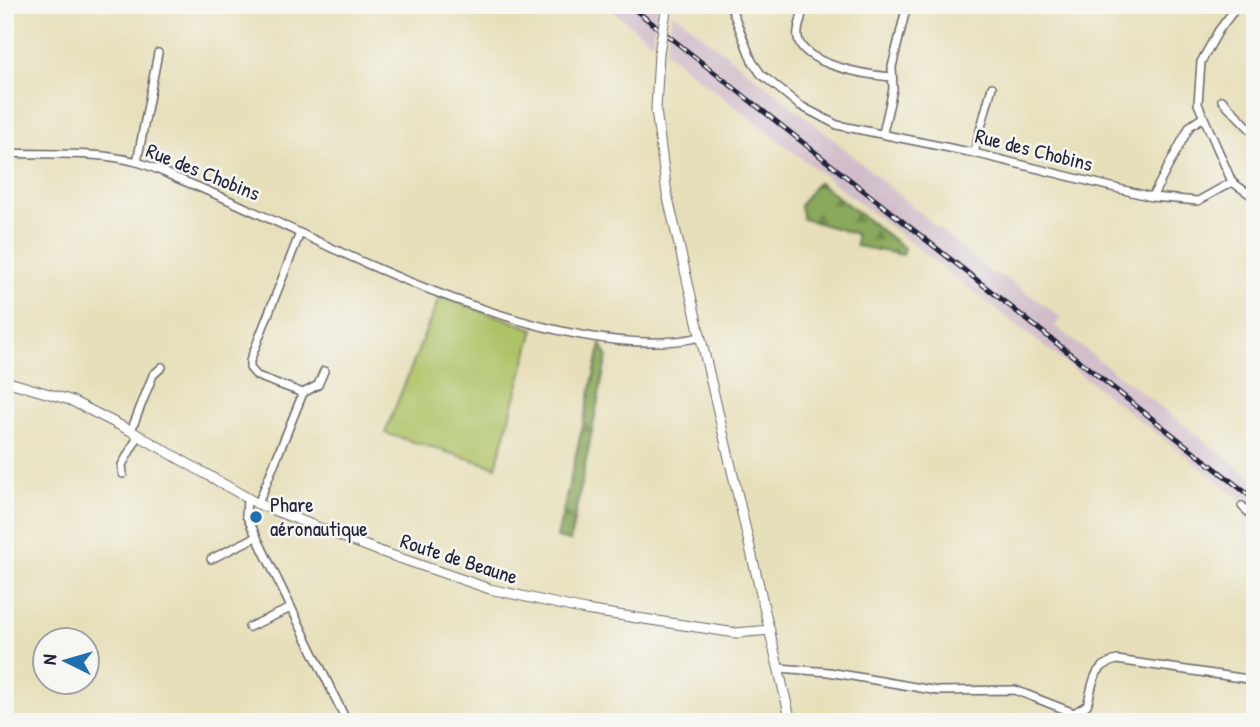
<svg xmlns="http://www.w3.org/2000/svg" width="1260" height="727" viewBox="0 0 1260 727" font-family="'Patrick Hand',sans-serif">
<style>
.industrial{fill:#d1bdca}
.grass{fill:#aec368;stroke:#687252;stroke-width:2}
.forest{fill:url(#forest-firs);stroke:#56664c;stroke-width:2}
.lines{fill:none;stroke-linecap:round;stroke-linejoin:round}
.minor-casing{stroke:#676467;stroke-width:10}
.tertiary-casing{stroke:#676467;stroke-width:11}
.minor{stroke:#fff;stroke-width:7}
.tertiary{stroke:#fff;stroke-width:9}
.rail-casing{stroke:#22223b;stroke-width:5}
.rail{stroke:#f6f6f2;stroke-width:2.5;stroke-dasharray:8;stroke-linecap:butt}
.tertiary-bridge-casing{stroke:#676467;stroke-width:11;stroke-linecap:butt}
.tertiary-bridge{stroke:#fff;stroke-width:9}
.poi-dot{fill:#1f6fb2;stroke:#f6f6f2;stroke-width:2.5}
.labels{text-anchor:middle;stroke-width:5;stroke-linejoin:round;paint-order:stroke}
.street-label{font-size:21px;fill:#22223b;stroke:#f6f6f2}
.poi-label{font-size:21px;fill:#22223b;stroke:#f6f6f2;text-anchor:start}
</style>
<defs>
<pattern id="forest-firs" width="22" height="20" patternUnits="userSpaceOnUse" patternTransform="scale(1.75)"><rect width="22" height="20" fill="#8aa95c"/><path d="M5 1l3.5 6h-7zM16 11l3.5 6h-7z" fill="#70894d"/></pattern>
</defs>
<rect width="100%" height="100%" fill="#f6f6f2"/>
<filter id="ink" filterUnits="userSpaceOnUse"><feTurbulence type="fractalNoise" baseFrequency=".0143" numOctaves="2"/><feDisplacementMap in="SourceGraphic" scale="14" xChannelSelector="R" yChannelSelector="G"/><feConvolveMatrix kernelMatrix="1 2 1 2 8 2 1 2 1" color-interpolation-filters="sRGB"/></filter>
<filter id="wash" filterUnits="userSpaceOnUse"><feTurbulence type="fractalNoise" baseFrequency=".00686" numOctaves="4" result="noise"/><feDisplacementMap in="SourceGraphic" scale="28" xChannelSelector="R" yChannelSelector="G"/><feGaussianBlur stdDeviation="1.57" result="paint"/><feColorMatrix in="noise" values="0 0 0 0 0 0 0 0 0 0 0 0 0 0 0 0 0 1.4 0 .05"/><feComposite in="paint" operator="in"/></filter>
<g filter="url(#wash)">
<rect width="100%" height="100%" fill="#e7dfb9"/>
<!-- industrial -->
<path class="industrial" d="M605,5L658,6L652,42Z
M673,12L827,134L991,273L1006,278L1061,317L1055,326L1255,480V510L665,52Z"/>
<!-- grass -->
<path class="grass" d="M440,296L534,329L496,467L385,433Z"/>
<!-- forest -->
<path class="forest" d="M818,182L904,248L903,255L856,246V234L803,219L800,205Z
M601,344L607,356L570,541L557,538Z"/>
</g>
<g filter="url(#ink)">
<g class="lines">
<!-- minor casing -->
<g class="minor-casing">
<path id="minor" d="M730,5L752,61L761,74L799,105L837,125L974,153L1152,197L1198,201L1232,182
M802,5C804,17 796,27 798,38C803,65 868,75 891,77
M1238,5L1219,30L1201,62L1198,104L1232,182L1255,198
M1222,100L1255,134
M883,133L893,89L892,67L907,5
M5,153C48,155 96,151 137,162C152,166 167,174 181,180C222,196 262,215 302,234C404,283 588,363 701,337
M974,153L992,87
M137,162L158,53
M1152,197L1190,126L1202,118
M303,393L318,385L324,371
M131,431L153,375L162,367
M123,474L122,465L139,435
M247,499L246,515L347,722
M258,504L303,393L257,376L250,368V361L300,233
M1242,506L1255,519
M211,559L256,537
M249,627L291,608
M779,668L829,672L938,691L1015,690L1074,713L1087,705C1094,684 1091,666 1117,660L1255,680"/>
</g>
<!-- tertiary casing -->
<g class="tertiary-casing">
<path id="tertiary" d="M659,53L656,110L667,194L791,722
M5,381L70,400L131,431L258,504L379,551L490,589L585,610L736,633L770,630"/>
</g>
<!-- minor -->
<use href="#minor" class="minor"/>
<!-- tertiary -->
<use href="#tertiary" class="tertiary"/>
<!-- rail casing -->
<g class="rail-casing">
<path id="rail" d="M629,5L1255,500"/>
</g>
<!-- rail -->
<use href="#rail" class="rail"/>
<!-- tertiary-bridge casing -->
<g class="tertiary-bridge-casing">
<path id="tertiary-bridge" d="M659,53L666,11"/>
</g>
<!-- tertiary-bridge -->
<use href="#tertiary-bridge" class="tertiary-bridge"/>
</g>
</g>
<!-- markers -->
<circle class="poi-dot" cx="256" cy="517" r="7"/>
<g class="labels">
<!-- street labels -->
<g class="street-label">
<text transform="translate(1034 150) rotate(14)" y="7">Rue des Chobins</text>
<text transform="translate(203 172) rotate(22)" y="7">Rue des Chobins</text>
<text transform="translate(459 559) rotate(18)" y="7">Route de Beaune</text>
</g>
<!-- poi labels -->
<g class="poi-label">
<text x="270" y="512">Phare<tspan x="270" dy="24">aéronautique</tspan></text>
</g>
</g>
<!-- margin -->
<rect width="1260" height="727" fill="none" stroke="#f6f6f2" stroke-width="28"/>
<!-- north arrow -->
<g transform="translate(66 661) rotate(275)"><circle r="33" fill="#f6f6f2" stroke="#a1a1a9" stroke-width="2"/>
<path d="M0-5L12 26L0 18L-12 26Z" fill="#1f6fb2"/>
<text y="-10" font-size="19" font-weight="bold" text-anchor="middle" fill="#22223b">N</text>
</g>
</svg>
